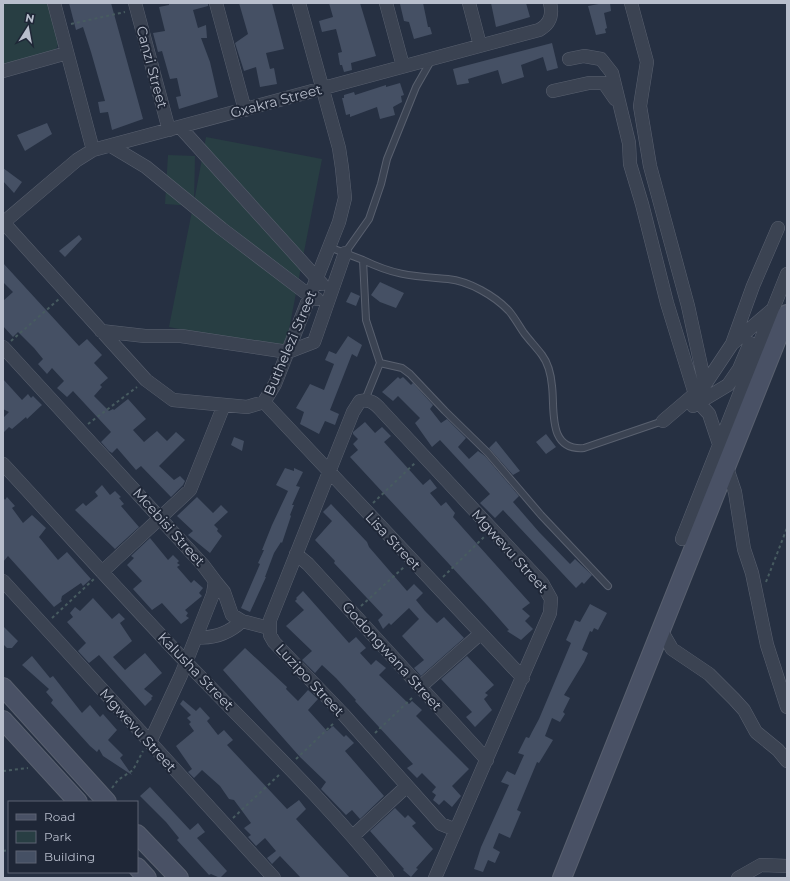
<svg xmlns="http://www.w3.org/2000/svg" width="790" height="881" viewBox="0 0 790 881" font-family="Montserrat,sans-serif">
<style>
.green{fill:#283e43}
.building{fill:#455064}
.lines{fill:none;stroke-linecap:round;stroke-linejoin:round}
.service-casing{stroke:#59606f;stroke-width:8}
.minor-casing{stroke:#59606f;stroke-width:14}
.secondary-casing{stroke:#59606f;stroke-width:20}
.path{stroke:#475b60;stroke-width:2;stroke-dasharray:3 3;stroke-linecap:butt}
.service{stroke:#3b4352;stroke-width:6}
.minor{stroke:#3b4352;stroke-width:13}
.secondary{stroke:#495165;stroke-width:18}
.labels{text-anchor:middle;stroke-width:4;stroke-linejoin:round;paint-order:stroke}
.street-label{font-size:14px;fill:#b8becc;stroke:#1f2737}
</style>
<rect width="100%" height="100%" fill="#263042"/>
<!-- green -->
<path class="green" d="M3,3H49L59,43L55,51L3,67Z
M206,137L322,159L285,350L169,327L193,206L165,204L168,155L195,156L194,202Z"/>
<!-- building -->
<path class="building" d="M69,3H111L143,119L112,130L108,112L100,113L98,102L105,101L91,52L83,27L76,30Z
M169,3H208V6L193,10L198,28L206,25L207,38H201L210,62L218,97L179,109L176,97L181,96L177,78L170,79L162,51L158,52L153,33L165,31L159,7L169,5Z
M239,3H272L284,49L266,53L270,69L274,68L277,84L260,87L256,67L244,71L235,43L248,34Z
M329,3H360L376,56L351,63L352,70L344,72L342,65H340L338,53L342,52L336,29L322,32L319,21L333,17Z
M407,3H423L428,27H430L432,34L414,39L409,22L404,21L400,4Z
M491,3H526L530,17L496,27Z
M604,3H610L611,11L604,13L607,28L605,29L606,33L596,35L588,6Z
M552,43L558,68L547,71L543,57L521,65L524,77L502,84L498,70L468,79L469,83L457,85L453,69Z
M400,83L404,95L401,96L402,102L393,107L395,115L380,119L377,107L350,117V114L346,115L342,98H344V95L354,92L355,95L386,85V87Z
M47,123L52,134L25,151L17,135Z
M3,168L22,182L14,193L3,181Z
M79,235L82,239L65,257L59,251Z
M3,263L79,346L87,339L102,355L94,363L108,378L100,385L102,387L94,396L109,411L113,409L114,410L128,399L146,419L133,430L144,442L157,431L167,441L176,432L185,440L159,466L174,480L180,476L185,481L183,485L171,497L141,466L136,470L117,448L112,453L109,451L101,442L111,432L73,391L67,397L57,388L64,381L52,368L47,374L38,364L43,359L34,348L18,332L13,337L3,326V301L13,292L3,282Z
M380,282L404,293L396,308L380,302L371,295Z
M351,292L360,296L356,306L346,302Z
M348,336L362,345L357,357L352,354L330,410L339,414L335,425L325,421L319,434L300,424L304,412L296,408L310,384L324,390L334,364L325,360L329,351L336,354Z
M398,377L400,379L403,377L411,385L413,383L433,405L430,409L441,423L447,419L466,438L458,447L469,459L478,451L485,456L519,496L513,502L539,532L570,564L575,559L592,575L584,584L582,582L576,588L503,510L495,518L480,503L490,494L440,440L432,447L415,423L420,418L398,396L393,401L382,392Z
M3,379L22,400L28,394L31,398L33,396L42,405L27,419L26,417L12,429L9,427L3,433V418L9,412L3,409Z
M365,422L375,433L382,427L391,436L384,442L423,485L430,479L437,488L430,493L441,506L446,502L455,513L453,517L530,603L522,609L530,616L525,621L533,629L521,640L507,631L509,630L487,605L350,457L358,450L353,444L358,439L353,434V432Z
M546,434L556,447L546,454L536,442Z
M234,437L244,441L242,451L231,445Z
M496,441L520,471L513,475L489,448Z
M285,468L294,471V468L303,472L296,486L300,487L292,505H294L290,515L291,516L282,543L281,542L274,553L265,577H266L250,612L241,608L260,564L258,563L264,550H262L272,525L288,491L276,485Z
M102,485L110,495L115,491L121,497L119,498L124,504L121,506L139,527L115,549L75,510L83,503L86,506L98,496L95,492Z
M3,497L5,500L7,497L15,506L12,508L23,523L32,515L46,528L39,537L58,560L67,552L91,579L83,586L81,583L62,596L61,600L62,601L54,607L8,556L3,562Z
M197,497L213,513L221,505L228,512L214,525L218,529L217,531L222,536L210,553L188,535L193,531L177,516Z
M331,504L367,542L369,547L407,591L414,584L423,593L416,600L425,611L437,623L444,617L464,638L421,676L414,668L424,660L402,636L419,619L409,608L391,625L389,623L383,629L378,620L383,615L334,563L335,561L315,540L332,521L323,512Z
M150,538L168,560L173,555L179,561L177,563L180,565L177,567L191,583L194,580L203,588L199,593L202,596L185,610L188,613L186,616L189,618L181,624L162,603L152,610L133,589L142,581L127,565L134,558L131,556Z
M303,591L349,643L356,637L366,648L360,653L371,665L376,660L386,668L379,675L409,704L412,701L422,710L416,716L469,769L452,786L461,796L452,807L444,800L439,805L433,800L436,795L432,792L436,787L422,773L417,778L407,768L413,764L355,701L356,700L336,678L322,665L315,673L302,660L312,651L286,626L304,610L295,601L297,599L296,598Z
M93,598L112,619L119,613L125,619L120,623L132,641L113,657L125,670L145,653L162,673L144,689L153,696L151,698L152,699L145,706L99,655L89,663L78,651L86,643L67,622L73,617L70,613L75,607L80,611Z
M590,604L607,613L598,630L594,628L592,632L590,631L582,650L588,653L584,662L564,695L570,698L563,712L565,714L560,722L552,718L545,736L553,740L539,763L537,762L517,810L521,812L510,838L499,833L493,848L500,852L495,863L488,860L483,872L474,869L481,847L509,785L501,782L507,771L515,775L524,755L518,753L526,737L529,738L532,732L539,719L571,643L566,640L575,620L580,622Z
M3,626L18,641L12,648H7L3,644Z
M245,648L287,687L286,689L298,701L308,690L318,699L308,710L327,731L333,726L344,737L346,735L354,743L345,751L384,796L360,819L352,810L346,815L321,789L326,782L300,757L223,670Z
M32,656L50,678L53,676L82,713L90,705L100,717L103,714L117,730L108,740L123,755L120,758L132,775L103,756L99,749L97,752L90,746L51,703L53,700L46,692L49,689L22,665Z
M467,656L494,685L485,693L488,695L484,699L492,710L475,727L466,717L472,712L441,679Z
M183,700L196,711L200,707L210,718L207,721L218,735L224,730L233,740L227,745L287,809L299,800L306,809L296,819L350,878H301L280,856L272,864L267,858L276,851L265,838L256,846L248,837L251,835L244,828L251,823L234,800L229,799L220,786L202,770L194,778L188,772L192,769L176,746L194,731L189,724L191,722L187,718L191,715L180,704Z
M150,787L190,830L198,823L205,832L197,838L227,871L220,878L211,874L209,875L177,840L179,838L166,822L140,796Z
M395,808L405,818L408,815L416,823L412,826L433,849L416,868L418,869L411,877L403,870L404,869L370,831Z"/>
<g class="lines">
<!-- service casing -->
<g class="service-casing">
<path id="service" d="M329,247L363,260L366,320L380,363L365,400
M345,253L369,219L381,184L387,159L416,87L432,59
M363,260C396,276 413,276 448,279C469,281 495,296 509,311C515,318 519,326 524,333C530,341 536,347 542,355C548,363 551,375 552,386C555,409 547,451 584,448L663,421
M380,363L402,368L410,374L445,411L488,453L541,515L608,586"/>
</g>
<!-- minor casing -->
<g class="minor-casing">
<path id="minor" d="M54,3L93,150
M135,3L169,130
M216,3L245,110
M386,3L403,66
M469,3L480,45
M631,3L647,62L640,106L650,166L688,306L705,384
M569,59L584,56L601,59L612,73L629,143L630,164L642,204L667,303L695,394
M3,71L67,53
M553,91L589,83H604L615,99
M180,127L322,284
M111,146L146,167L222,229L310,296L317,299
M3,222L146,380L173,400L247,407L264,402L275,384L339,222L345,198L342,168L339,148L299,3
M3,223L77,160L93,150L539,30C550,24 553,15 550,3
M101,331L145,336H181L288,352L314,342L345,253
M732,344L773,309L787,274
M3,347L203,565L215,581L213,594L181,675L150,742
M264,402L523,678
M699,403L709,414L735,492L744,549L752,573L767,645L787,707
M693,406L728,385L739,369L750,343
M663,421L704,386L732,344L753,286L778,228
M3,464C64,530 124,597 186,662C254,733 326,801 387,878
M682,539L773,309
M296,554L308,564L487,760
M102,572L190,490L224,405
M3,581L274,878
M215,581L224,592L232,615L242,621L269,628
M661,630L672,649L709,674L734,699L744,710L756,732L778,750L787,761
M196,637C214,639 229,633 242,621
M420,687L480,634
M353,836L407,786
M435,878L550,613L551,599L542,583L381,410C375,403 370,399 360,401L353,412L270,620V635L274,642L343,714L433,815L441,824L456,830
M738,878L761,865L787,866"/>
</g>
<!-- secondary casing -->
<g class="secondary-casing">
<path id="secondary" d="M3,687L107,802
M3,720L78,802
M137,834L179,878
M137,867L147,878
M562,878L787,314"/>
</g>
<!-- path -->
<path class="path" d="M71,24L125,12
M11,341L59,299
M88,424L137,387
M373,503L415,463
M443,577L484,537
M766,582L787,528
M361,606L404,567
M52,618L94,579
M375,733L414,696
M296,759L335,722
M3,771L28,768
M112,788L118,780L133,770L143,751
M233,818L280,774
M3,851L9,850"/>
<!-- service -->
<use href="#service" class="service"/>
<!-- minor -->
<use href="#minor" class="minor"/>
<!-- secondary -->
<use href="#secondary" class="secondary"/>
</g>
<g class="labels">
<!-- street labels -->
<g class="street-label">
<text transform="translate(152 67) rotate(75)" y="5">Canzi Street</text>
<text transform="translate(276 101) rotate(-15)" y="5">Gxakra Street</text>
<text transform="translate(290 343) rotate(-67)" y="5">Buthelezi Street</text>
<text transform="translate(169 527) rotate(48)" y="5">Mcebisi Street</text>
<text transform="translate(393 541) rotate(47)" y="5">Lisa Street</text>
<text transform="translate(510 551) rotate(48)" y="5">Mgwevu Street</text>
<text transform="translate(392 656) rotate(48)" y="5">Godongwana Street</text>
<text transform="translate(196 671) rotate(46)" y="5">Kalusha Street</text>
<text transform="translate(310 680) rotate(47)" y="5">Luzipo Street</text>
<text transform="translate(138 730) rotate(48)" y="5">Mgwevu Street</text>
</g>
</g>
<!-- border -->
<rect width="790" height="881" fill="none" stroke="#b8becc" stroke-width="8"/>
<!-- legend -->
<rect x="8" y="801" width="130" height="72" fill="#1f2737" stroke="#5c6373"/>
<rect x="16" y="814" width="20" height="6" fill="#495165" stroke="#5c6373"/>
<text x="44" y="821" font-size="12" fill="#b8becc">Road</text>
<rect x="16" y="831" width="20" height="12" fill="#283e43" stroke="#5c6373"/>
<text x="44" y="841" font-size="12" fill="#b8becc">Park</text>
<rect x="16" y="851" width="20" height="12" fill="#455064" stroke="#5c6373"/>
<text x="44" y="861" font-size="12" fill="#b8becc">Building</text>
<!-- north arrow -->
<g transform="translate(28 28) rotate(11)" stroke="#1f2737" stroke-width="3" paint-order="stroke">
<path d="M0-3L7 15L0 10L-7 15Z" fill="#b8becc"/>
<text y="-6" font-size="11" font-weight="bold" text-anchor="middle" fill="#b8becc">N</text>
</g>
</svg>
